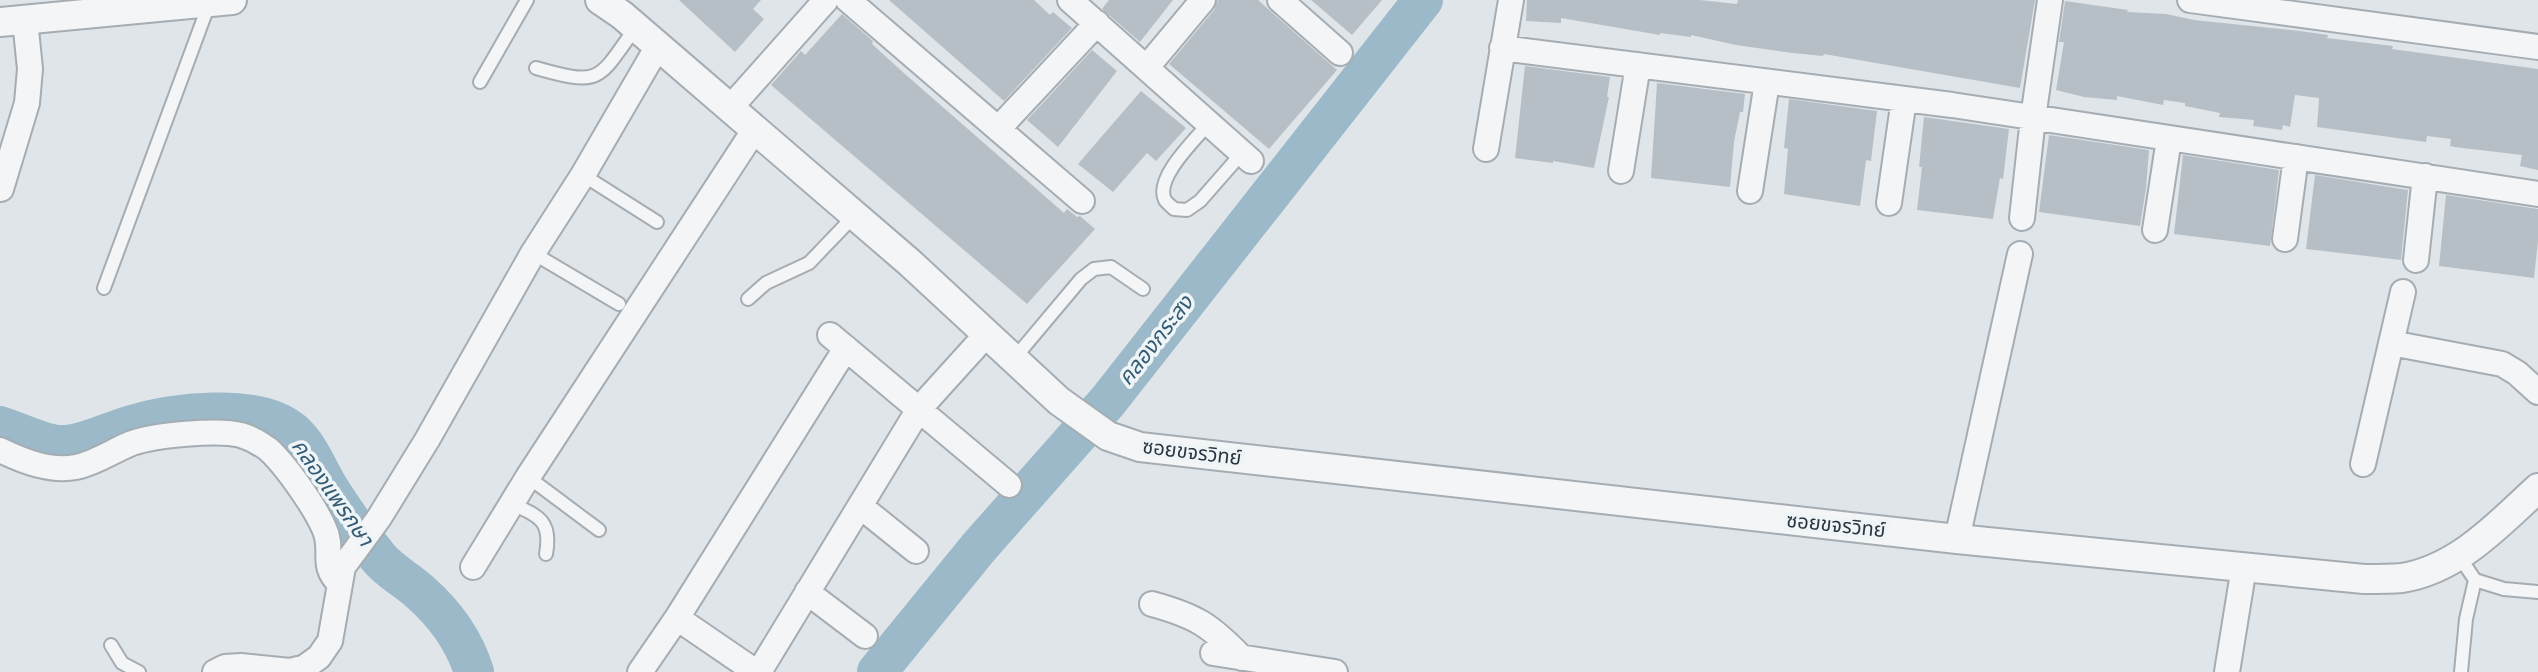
<svg xmlns="http://www.w3.org/2000/svg" width="2538" height="672" viewBox="0 0 2538 672" font-family="'Archivo Narrow','Noto Sans Thai',sans-serif">
<style>
.lines{fill:none;stroke-linecap:round;stroke-linejoin:round}
.river{stroke:#9bb9c9;stroke-width:40}
.building{fill:#b7bfc6}
.service-casing{stroke:#a5adb3;stroke-width:16}
.minor-casing{stroke:#a5adb3;stroke-width:28}
.tertiary-casing{stroke:#a5adb3;stroke-width:32}
.service{stroke:#f3f5f7;stroke-width:12}
.minor{stroke:#f3f5f7;stroke-width:24}
.tertiary{stroke:#f3f5f7;stroke-width:28}
.labels{text-anchor:middle;stroke-width:7;stroke-linejoin:round;paint-order:stroke}
.street-label{font-size:20px;fill:#293540;stroke:#eff4f6}
.water-label{font-size:22px;font-style:italic;fill:#335c74;stroke:#eff4f6}
</style>
<rect width="100%" height="100%" fill="#e0e5e9"/>
<g class="lines">
<!-- river -->
<path class="river" d="M0,426C16,431 42,444 58,445C81,446 106,433 128,426C170,413 257,401 293,432C311,448 319,474 332,493C346,515 362,537 378,557C389,571 407,580 420,592C445,614 464,640 474,672
M877,672L979,547L1108,401L1423,0"/>
</g>
<!-- building -->
<path class="building" d="M679,0H761L753,9L764,19L735,52Z
M889,0H1034L1050,15L1053,12L1072,28L1004,101Z
M1109,0H1173L1140,42L1102,9Z
M1218,0H1258L1337,70L1269,149L1169,64L1214,10Z
M1311,0H1382L1352,35Z
M1527,0H1700L1737,4L1738,0H2035L2020,88L1824,54L1823,56L1793,53L1736,45L1691,35V37L1660,33V35L1561,18V23L1526,21Z
M2065,1L2128,10L2127,12L2166,14L2194,20L2300,31L2328,35L2327,38L2393,46L2392,49L2538,69V170L2520,166L2522,155L2454,147L2450,146L2451,139L2427,136L2426,142L2317,127L2319,98L2295,95L2290,127L2283,125L2282,130L2253,126L2254,120L2219,117L2220,113L2185,106V103L2164,100L2163,105L2117,96V100L2084,97L2056,90L2064,42H2059Z
M842,14L873,41L872,44L905,74L1064,213L1067,209L1077,217L1080,216L1095,229L1027,304L771,85L801,51L805,55Z
M1092,50L1117,71L1058,147L1027,120Z
M1525,66L1610,77L1607,97H1609L1594,168L1553,161V163L1515,158Z
M1657,83L1745,94L1743,112H1740L1734,142L1730,187L1651,178Z
M1141,91L1186,128L1156,161L1147,153L1113,192L1078,164Z
M1789,99L1877,111L1871,161L1866,160L1860,206L1784,194L1788,149L1784,148Z
M1924,117L2009,129L2003,179L2000,178L1993,219L1917,210L1922,167H1919Z
M2049,135L2149,150L2146,188L2140,226L2039,212Z
M2183,155L2279,170L2270,246L2174,234Z
M2315,175L2408,190L2401,260L2306,249Z
M2446,195L2538,209V241L2534,278L2439,266Z"/>
<g class="lines">
<!-- service casing -->
<g class="service-casing">
<path id="service" d="M536,68C602,87 598,80 636,27
M480,82L527,0
M1209,123C1196,139 1154,178 1165,200C1167,203 1171,206 1174,209L1187,210L1200,201L1242,153
M583,175L657,222
M533,253L619,304
M104,288L209,4
M748,299L766,283L809,263L855,215
M1013,360L1081,279L1094,269L1111,267L1143,289
M528,477L599,530
M512,504C539,516 552,521 546,554
M2459,556L2475,580L2504,589L2538,592
M111,645L122,663L139,672
M2461,672L2466,619L2475,580"/>
</g>
<!-- minor casing -->
<g class="minor-casing">
<path id="minor" d="M848,0L1082,201
M1070,0L1251,161
M1280,0L1340,53
M2190,0L2538,47
M1502,48L1952,105L2538,194
M1147,67L1203,0
M730,108L826,0
M998,129L1097,23
M1486,149L1511,0
M1621,171L1638,65
M1,189L27,103L30,69L25,20
M1750,191L1767,82
M1889,203L1904,99
M2022,218L2033,118L2050,0
M2155,230L2169,139
M2285,239L2296,157
M2416,260L2425,176
M830,335L1009,485
M2391,343L2502,364L2517,373L2538,392
M0,450C23,461 50,472 76,467C96,463 114,450 132,443C155,435 218,429 241,435C251,438 260,443 268,449C285,464 315,507 324,528C335,551 319,564 340,584
M2363,464L2403,292
M860,506L916,551
M1957,539L2020,254
M473,567L528,477L755,129
M807,592L865,636
M1152,604C1196,616 1210,625 1242,658
M677,618L756,672
M1213,653L1335,672
M215,672L225,667L241,666L290,671L305,667L319,657L330,641L343,567L379,518L427,440L533,253L583,175L658,46
M640,672L677,618L846,348
M759,672L919,409L986,335
M2227,672L2244,567"/>
</g>
<!-- tertiary casing -->
<g class="tertiary-casing">
<path id="tertiary" d="M600,0L622,15L909,262L1059,401L1108,436L1140,447L1957,539L2364,579C2377,579 2390,579 2402,578C2458,569 2499,524 2538,488
M0,22L232,0"/>
</g>
<!-- service -->
<use href="#service" class="service"/>
<!-- minor -->
<use href="#minor" class="minor"/>
<!-- tertiary -->
<use href="#tertiary" class="tertiary"/>
</g>
<g class="labels">
<!-- street labels -->
<g class="street-label">
<text transform="translate(1192 452) rotate(7)" y="7">ซอยขจรวิทย์</text>
<text transform="translate(1836 525) rotate(6)" y="7">ซอยขจรวิทย์</text>
</g>
<!-- water labels -->
<g class="water-label">
<text transform="translate(1155 340) rotate(-52)" y="8">คลองกระสง</text>
<text transform="translate(333 492) rotate(55)" y="8">คลองแพรกษา</text>
</g>
</g>
</svg>
